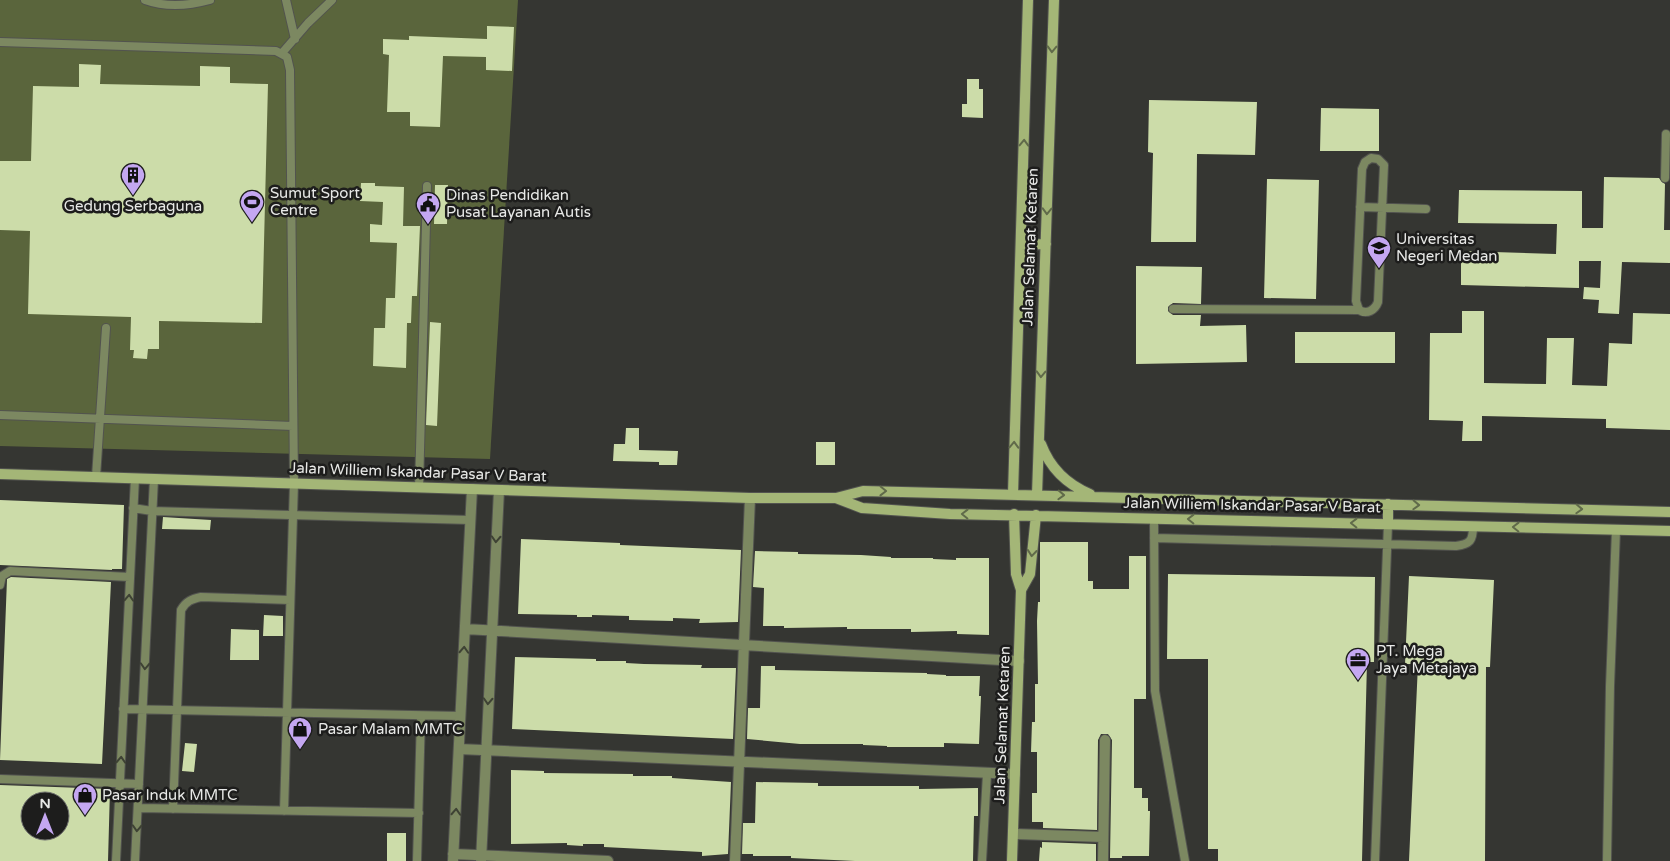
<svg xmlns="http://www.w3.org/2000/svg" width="1670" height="861" viewBox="0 0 1670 861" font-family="'Varela Round',sans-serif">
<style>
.green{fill:#5a653c}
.building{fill:#ccdca9;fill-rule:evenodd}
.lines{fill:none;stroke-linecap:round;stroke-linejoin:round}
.lane-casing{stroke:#52534f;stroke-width:10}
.street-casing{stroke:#52534f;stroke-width:12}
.secondary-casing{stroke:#52534f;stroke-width:12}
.lane{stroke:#7c8861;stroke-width:8}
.street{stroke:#7c8861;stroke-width:10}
.secondary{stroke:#a4b677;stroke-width:10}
.oneway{stroke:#606a4a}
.oneway2{stroke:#3e4234}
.labels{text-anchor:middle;stroke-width:5;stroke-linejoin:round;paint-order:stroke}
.poi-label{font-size:15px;fill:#e8e9e7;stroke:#1d1d1c;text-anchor:start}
.street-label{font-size:15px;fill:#e8e9e7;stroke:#1d1d1c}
</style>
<rect width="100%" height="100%" fill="#353632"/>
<!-- green -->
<path class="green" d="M0,0H518L490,459L0,446Z"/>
<!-- building -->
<path class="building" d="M487,26L514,27L512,71L486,70V57L443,56L440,127L410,126V112H387L389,55L383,54V39L409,40V36L487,39Z
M79,64L101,65L100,84L200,86V66L230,67V83L268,84L262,323L159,321V349H148L147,359L133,358L134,350H130L131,317L28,314L30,231L0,230V161H31L33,86L79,87Z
M967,79H979V89H983V118L962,117V104H967Z
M1149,100L1257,102L1255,155L1197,154L1196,242H1151L1153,153L1148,152Z
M1321,108L1379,109V151H1320Z
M1604,177L1659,178L1662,182L1665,184L1664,230H1670V263L1622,262L1619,314L1598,313L1599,300L1583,299L1584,287L1600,288L1601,261H1579V288L1461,285V251L1556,254L1557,224L1458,223L1459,190L1582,191V228H1603Z
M1267,179L1319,180L1316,299L1264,298Z
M361,183H375V186L404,187L403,226H420L417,296H412L411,323H407L406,368L373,366L374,328H385L386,298H395L397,243L370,242V224L382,225L383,202L360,201Z
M435,185H448L447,224H434Z
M1136,266L1202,267L1201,304L1173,303L1168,307V311L1173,315H1201L1200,326L1246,325L1247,362L1136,364Z
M1462,311H1484V383L1546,384L1547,338H1574L1572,385L1607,386L1609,343L1632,344L1633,313L1670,314V430L1606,428V419L1482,416V441H1462L1463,421L1429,420L1430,333H1462Z
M430,322L441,323L437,426L426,425Z
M1295,332H1395V363H1295Z
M626,428H639V450L678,451L677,465H659V462L613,461L614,444H625Z
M816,442H835V465H816Z
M0,500L124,505L122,569H112V570L0,565Z
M163,517L211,520L210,530L162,529Z
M521,539L620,543V545L741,550L738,622L699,623L700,619L673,618V621L629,620V616L592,615V617H577V615L518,614Z
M1040,542H1088V581H1093V589H1129V556H1146V699H1134V788H1142V798H1148V811H1150L1149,856H1122V858H1110L1112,740L1108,734H1101L1098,740L1097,830L1043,828V822H1032V793H1037V752H1031L1032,722H1035V684H1038L1037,621L1038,602H1040Z
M755,551L798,552V554L861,555L891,557V558H933V559L956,560V558H989V635L957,634V631L911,632V629H847V627L784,628V626H763L764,588L753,587Z
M1168,574L1375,577L1374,662H1367L1362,861H1218V849H1208V659H1167Z
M1409,576L1494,580L1490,667H1486L1485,861H1409L1418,664H1405Z
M11,577L111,582L102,764L0,760L7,579Z
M264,615L283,616V636H263Z
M231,629L259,630V660H230Z
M515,657L596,659V661H626V663L644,664L702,665L701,668H736L733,739L512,729Z
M761,666H775V670L927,673V674L946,675V676H980L979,696H981L979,744L944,743V747H887V746L863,745V744H800L747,739L748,708H760Z
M185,743L197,744L194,772L182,771Z
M511,770L544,771V773L633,774V776H672V778L731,782L728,854L702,856V852L604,847V844H583V846L567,845V843L511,844Z
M756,782L818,783V786H919V789L978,788V816H974L973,861H855L791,858V856H753V854H742L743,823H755Z
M0,785L110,789L108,861H0ZM30,801H60V831H30Z
M387,833H406V861H387Z
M1042,842L1096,844V861H1039L1040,847L1042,848Z"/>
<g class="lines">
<!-- lane casing -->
<g class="lane-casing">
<path id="lane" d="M145,0C167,8 188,6 210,0
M286,0L295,39
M0,42L276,51L287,57L290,70L294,483L284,811
M282,53L308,23L332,0
M1371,158L1378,159L1384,165L1378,302C1375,310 1367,315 1359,310L1356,301L1362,169L1365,162Z
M1665,178L1666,134
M1360,207L1426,209
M1173,309L1359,310
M0,415L293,426
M96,477L106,328
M419,488L427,186
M133,508L152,511L470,520
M1154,518L1155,691L1185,861
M1154,538L1456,546C1470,544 1473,541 1473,526
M0,585L2,576L10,571L130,577
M123,709L461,716
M0,779L139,784
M138,808L419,813
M173,809L181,610C186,601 192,599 201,597L290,600
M116,861L135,478
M135,861L154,479
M417,861L421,716
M982,861L987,774
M1375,861L1388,524
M1607,861L1610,686L1616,530"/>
</g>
<!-- street casing -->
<g class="street-casing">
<path id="street" d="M465,629L1019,661
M459,749L1015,774
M1013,834L1103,837
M453,854L608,861
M453,861L472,489
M481,861L499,490
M735,861L750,498
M1103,861L1105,740"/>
</g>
<!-- secondary casing -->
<g class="secondary-casing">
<path id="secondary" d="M1021,245L1046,244
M1041,444C1050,468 1066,484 1090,494
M0,474L750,498H836L863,491L1670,512
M1013,494L1028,0
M1037,495L1054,0
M836,498L862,508L950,514L1670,531
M1388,524V504
M1021,590L1030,574L1036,515
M1012,861L1021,590L1016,574L1014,514"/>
</g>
<!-- lane -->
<use href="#lane" class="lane"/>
<!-- street -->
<use href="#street" class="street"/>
<!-- secondary -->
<use href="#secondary" class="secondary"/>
</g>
<!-- one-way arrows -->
<defs><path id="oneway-chevron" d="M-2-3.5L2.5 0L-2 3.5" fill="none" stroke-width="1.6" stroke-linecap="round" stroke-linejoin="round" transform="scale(1.25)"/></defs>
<g class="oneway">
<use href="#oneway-chevron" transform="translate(1052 49) rotate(92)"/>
<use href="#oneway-chevron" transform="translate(1024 143) rotate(-88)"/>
<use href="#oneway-chevron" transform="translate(1047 211) rotate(92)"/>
<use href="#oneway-chevron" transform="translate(1041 374) rotate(92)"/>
<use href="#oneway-chevron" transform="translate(1014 445) rotate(-88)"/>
<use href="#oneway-chevron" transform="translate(883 491) rotate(1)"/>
<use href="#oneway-chevron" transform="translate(1061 495) rotate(2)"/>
<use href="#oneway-chevron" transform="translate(1416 505) rotate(2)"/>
<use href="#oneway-chevron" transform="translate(1579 509) rotate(2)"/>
<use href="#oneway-chevron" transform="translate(965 514) rotate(-179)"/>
<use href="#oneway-chevron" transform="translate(1191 519) rotate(-179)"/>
<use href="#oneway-chevron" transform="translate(1354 523) rotate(-179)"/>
<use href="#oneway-chevron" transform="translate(1516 527) rotate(-179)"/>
<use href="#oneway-chevron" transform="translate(1032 553) rotate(96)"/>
</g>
<g class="oneway2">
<use href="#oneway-chevron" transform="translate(496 539) rotate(93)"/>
<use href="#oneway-chevron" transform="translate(129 598) rotate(-87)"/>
<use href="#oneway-chevron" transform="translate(464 650) rotate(-87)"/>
<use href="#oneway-chevron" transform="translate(145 666) rotate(93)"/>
<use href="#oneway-chevron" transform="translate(488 701) rotate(93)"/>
<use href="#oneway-chevron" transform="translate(121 760) rotate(-87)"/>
<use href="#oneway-chevron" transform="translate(456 812) rotate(-87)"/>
<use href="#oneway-chevron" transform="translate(137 828) rotate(93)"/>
</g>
<!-- icons -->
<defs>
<g id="building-pin" transform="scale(1.25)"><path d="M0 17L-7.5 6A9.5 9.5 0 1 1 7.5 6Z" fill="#c4a7f1" stroke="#1d1d1c"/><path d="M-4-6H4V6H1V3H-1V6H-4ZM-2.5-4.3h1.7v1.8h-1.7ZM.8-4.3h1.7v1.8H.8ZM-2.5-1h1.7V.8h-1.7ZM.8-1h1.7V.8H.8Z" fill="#111"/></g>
<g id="stadium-pin" transform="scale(1.25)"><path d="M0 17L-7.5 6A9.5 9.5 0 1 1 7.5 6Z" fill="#c4a7f1" stroke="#1d1d1c"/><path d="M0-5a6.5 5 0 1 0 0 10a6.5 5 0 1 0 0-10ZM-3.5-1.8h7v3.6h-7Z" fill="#111"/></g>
<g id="civic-pin" transform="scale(1.25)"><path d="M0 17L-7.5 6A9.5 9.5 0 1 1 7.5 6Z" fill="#c4a7f1" stroke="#1d1d1c"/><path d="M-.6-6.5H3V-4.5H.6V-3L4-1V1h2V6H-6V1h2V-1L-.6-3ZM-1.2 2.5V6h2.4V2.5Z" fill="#111"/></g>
<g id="university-pin" transform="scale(1.25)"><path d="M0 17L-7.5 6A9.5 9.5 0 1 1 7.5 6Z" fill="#c4a7f1" stroke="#1d1d1c"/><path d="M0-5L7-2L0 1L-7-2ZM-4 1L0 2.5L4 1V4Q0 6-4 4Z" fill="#111"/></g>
<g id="office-pin" transform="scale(1.25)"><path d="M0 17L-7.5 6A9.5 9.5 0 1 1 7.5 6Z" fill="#c4a7f1" stroke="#1d1d1c"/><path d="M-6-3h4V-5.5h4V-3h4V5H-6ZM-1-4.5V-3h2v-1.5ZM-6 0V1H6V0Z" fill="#111"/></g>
<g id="shop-pin" transform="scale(1.25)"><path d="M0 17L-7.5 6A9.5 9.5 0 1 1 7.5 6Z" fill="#c4a7f1" stroke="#1d1d1c"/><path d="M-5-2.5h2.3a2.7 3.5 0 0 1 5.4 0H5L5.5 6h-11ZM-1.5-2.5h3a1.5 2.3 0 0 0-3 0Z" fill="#111"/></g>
</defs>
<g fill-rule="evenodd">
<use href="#building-pin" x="133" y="175"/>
<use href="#stadium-pin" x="252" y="202"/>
<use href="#civic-pin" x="428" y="204"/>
<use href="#university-pin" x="1379" y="248"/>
<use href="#office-pin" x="1358" y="660"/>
<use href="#shop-pin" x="300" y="729"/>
<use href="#shop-pin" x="85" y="795"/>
</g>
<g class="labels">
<!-- poi labels -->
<g class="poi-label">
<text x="270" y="198">Sumut Sport<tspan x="270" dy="17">Centre</tspan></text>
<text x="446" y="200">Dinas Pendidikan<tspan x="446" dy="17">Pusat Layanan Autis</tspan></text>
<text x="133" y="211" text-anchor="middle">Gedung Serbaguna</text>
<text x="1396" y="244">Universitas<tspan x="1396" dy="17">Negeri Medan</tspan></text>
<text x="1376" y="656">PT. Mega<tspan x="1376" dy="17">Jaya Metajaya</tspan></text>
<text x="318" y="734">Pasar Malam MMTC</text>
<text x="102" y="800">Pasar Induk MMTC</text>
</g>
<!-- street labels -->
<g class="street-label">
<text transform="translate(1030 247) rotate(-88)" y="5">Jalan Selamat Ketaren</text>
<text transform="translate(418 472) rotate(2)" y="5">Jalan Williem Iskandar Pasar V Barat</text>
<text transform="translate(1252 505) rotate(1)" y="5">Jalan Williem Iskandar Pasar V Barat</text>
<text transform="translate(1002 725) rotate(-88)" y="5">Jalan Selamat Ketaren</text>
</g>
</g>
<!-- north arrow -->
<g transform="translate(45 816)"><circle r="24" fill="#1d1d1c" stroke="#6e6f6d"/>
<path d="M0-4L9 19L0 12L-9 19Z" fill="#c4a7f1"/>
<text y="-8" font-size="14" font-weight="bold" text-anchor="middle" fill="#e8e9e7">N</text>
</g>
</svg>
